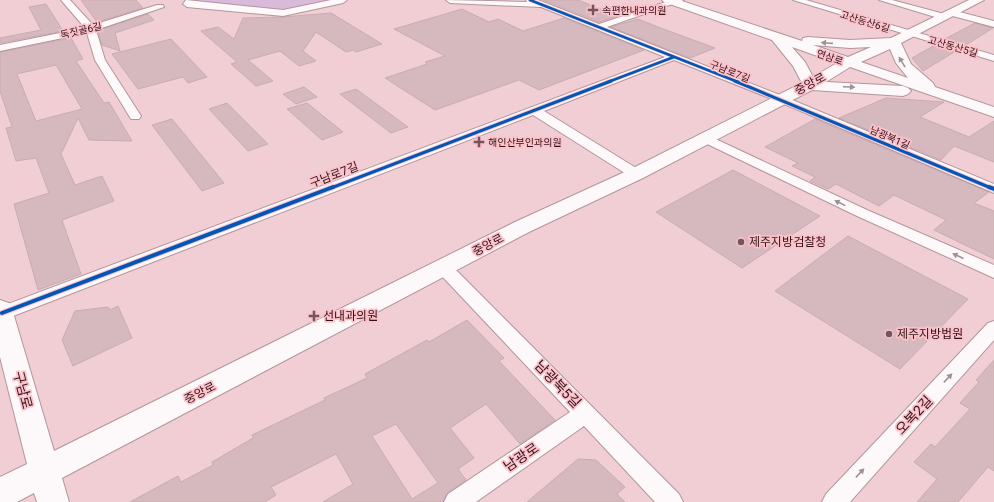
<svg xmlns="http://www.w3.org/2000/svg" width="994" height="502" viewBox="0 0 994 502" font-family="Roboto,'Noto Sans KR',sans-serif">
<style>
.green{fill:#d9badb}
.building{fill:#d6b9be;stroke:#c9acb1;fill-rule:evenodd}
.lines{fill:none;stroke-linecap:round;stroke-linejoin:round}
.street-casing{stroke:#b2969b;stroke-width:2}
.secondary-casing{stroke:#b2969b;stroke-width:2}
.street{fill:#fdf8f9;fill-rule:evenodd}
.secondary{fill:#fdf8f9;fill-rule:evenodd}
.cycleway-far2-casing{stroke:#fdc1ca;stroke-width:4}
.cycleway-far1-casing{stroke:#fdc1ca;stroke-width:5}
.cycleway-casing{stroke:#fdc1ca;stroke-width:6}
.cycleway-far2{stroke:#0057b8;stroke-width:2.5}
.cycleway-far1{stroke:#0057b8;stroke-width:3}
.cycleway{stroke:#0057b8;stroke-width:4}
.oneway{fill:#a09194}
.poi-dot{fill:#73555a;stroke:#fdc1ca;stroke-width:1.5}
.labels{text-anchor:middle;stroke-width:3.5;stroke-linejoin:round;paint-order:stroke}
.far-poi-label{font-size:10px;fill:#2f1419;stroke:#fdc1ca;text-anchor:start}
.far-street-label{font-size:10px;fill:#2f1419;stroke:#fdc1ca}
.street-label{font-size:12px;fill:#2f1419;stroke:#fdc1ca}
.poi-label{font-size:12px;fill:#2f1419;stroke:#fdc1ca;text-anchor:start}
.near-street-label{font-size:14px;fill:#2f1419;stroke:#fdc1ca}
</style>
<rect width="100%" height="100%" fill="#f0ced4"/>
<!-- green -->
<path class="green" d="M190,0H343L283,13L187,4Z"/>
<!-- building -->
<path class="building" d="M81,0H136L143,8L97,22Z
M543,0H578L618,16L599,22Z
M46,4L63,31L0,43V38L41,30L29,7Z
M462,9L489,22L498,19L523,31L564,18L644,50L539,90L519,80L435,110L385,78L427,64L425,62L445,56L394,29Z
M331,13L382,44L356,52L353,50L346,52L316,32L303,51L316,61L299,66L280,51L248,60L273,81L256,86L231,64L237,62L201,31L218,27L234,39L243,18L283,17Z
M148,14L154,20L115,33L120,51L102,45L98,32L103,31L102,29Z
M638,19L658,27L715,48L690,58L611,27Z
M975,23L993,28L966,45L945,39Z
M71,38L83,59L76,61L104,103L109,102L132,141L89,140L78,118L61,154L75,185L102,176L114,201L62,220L81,274L38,290L14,204L49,193L36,158L16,161L6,128L12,127L0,91V52ZM56,65L82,109L36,121L17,74Z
M171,39L207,77L188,83L183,77L138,89L112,54Z
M935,45L956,51L923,71L912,58Z
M304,87L317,97L296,104L283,94Z
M356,89L408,127L391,133L340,94Z
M886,98L944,102L920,117L969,137L994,121V162L954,146L941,160L839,118Z
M227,103L268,144L248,151L209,109Z
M307,103L343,132L322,140L287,109Z
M172,119L224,183L202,191L152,125Z
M815,119L989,192L974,203L994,211V259L934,230L946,220L894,195L879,206L836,184L828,189L810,181L815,177L792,166L798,163L765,147Z
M733,170L820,216L742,268L656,212Z
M848,236L968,299L900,369L775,291Z
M118,306L132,338L73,366L62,340L75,311L108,307L110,310Z
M467,320L504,358L499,361L555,420L520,444L486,404L450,428L474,458L458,469L466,480L447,493L443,502H323L353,484L336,454L271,487L276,495L265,502H130L178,476L181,482L213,465L212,462L253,438L252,435L325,400L324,398L367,378L365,374L427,340L429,342ZM396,424L438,483L412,499L372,436Z
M994,360V471L988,467L958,502H917L937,479L914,462L931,444L935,447L970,409L960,403L979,382L976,380Z
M578,459L596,460L625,487L617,494L625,502H527Z"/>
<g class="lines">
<!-- street casing -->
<g class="street-casing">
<path id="street" d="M61,0H70L93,25L157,5H163L164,7L96,30L105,60L141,116L139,119H131L95,60L87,33L0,51V45L85,28Z
M186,0L283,10L331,0H347L343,3L283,16L187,7L183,4Z
M446,0L527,2L526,0H538L599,24L672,0H684L607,27L785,97L994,184V193L777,101L674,60L544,111L641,171L643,174L641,177H631L533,115L8,318L0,319V307L665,57L541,7L450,3Z
M793,0H806L994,55V61Z
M879,0H892L948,15L949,17L945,20Z
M952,10L994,21V27L949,15V11Z
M707,135L867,210L994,265V278L857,216L703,142L701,139Z
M444,262L450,264L679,494L683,502H655L584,426L476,502H444L448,494L570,412L438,272L436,268L438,264Z
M994,321V340L850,502H822L826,494L988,323Z"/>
</g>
<!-- secondary casing -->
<g class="secondary-casing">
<path id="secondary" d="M662,0H679L802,41L803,38L808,37L850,40L891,38L969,0H984L901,43L911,64L933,83L935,87L994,107V117L850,67L826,82L903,86L908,88L911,91L908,94L903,96L812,90L643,178L529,232L62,478L69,502H37L34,493L17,502H0V477L27,464L0,357V300L9,303L12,309L54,451L515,222L629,170L802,83L793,66L772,40L664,2ZM813,45L850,48L871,47L848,57ZM792,47L837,63L813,77L805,62ZM890,49L896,63L908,78L861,62Z"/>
</g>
<!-- street -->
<use href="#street" class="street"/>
<!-- secondary -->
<use href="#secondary" class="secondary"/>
<!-- cycleway-far2 casing -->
<g class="cycleway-far2-casing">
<path id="cycleway-far2" d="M530,0L738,82
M608,82L674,57"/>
</g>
<!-- cycleway-far1 casing -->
<g class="cycleway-far1-casing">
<path id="cycleway-far1" d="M735,81L991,188
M331,188L611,81"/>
</g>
<!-- cycleway casing -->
<g class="cycleway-casing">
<path id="cycleway" d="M989,187L994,189
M2,313L333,187"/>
</g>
<!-- cycleway-far2 -->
<use href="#cycleway-far2" class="cycleway-far2"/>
<!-- cycleway-far1 -->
<use href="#cycleway-far1" class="cycleway-far1"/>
<!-- cycleway -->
<use href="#cycleway" class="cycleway"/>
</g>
<!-- one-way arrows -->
<defs><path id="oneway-solid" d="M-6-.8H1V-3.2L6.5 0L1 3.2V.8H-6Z"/></defs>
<g class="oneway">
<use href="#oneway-solid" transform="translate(827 43) rotate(-176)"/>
<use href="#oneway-solid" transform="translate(902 62) rotate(-121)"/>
<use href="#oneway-solid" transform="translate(849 87) rotate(3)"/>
<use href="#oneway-solid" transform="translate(840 203) rotate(-154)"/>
<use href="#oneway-solid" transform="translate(958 256) rotate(-156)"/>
<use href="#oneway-solid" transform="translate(948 378) rotate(-47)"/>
<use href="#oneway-solid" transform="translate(860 473) rotate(-47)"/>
</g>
<!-- markers -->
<g class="poi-dot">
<path d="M591 4h4v4h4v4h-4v4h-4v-4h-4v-4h4z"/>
<path d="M477 136h4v4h4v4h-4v4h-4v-4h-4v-4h4z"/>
<circle cx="741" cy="242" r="4"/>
<path d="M312 310h4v4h4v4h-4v4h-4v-4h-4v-4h4z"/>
<circle cx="889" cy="334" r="4"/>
</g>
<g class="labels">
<!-- far-poi labels -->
<g class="far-poi-label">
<text x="602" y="14">속편한내과의원</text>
<text x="488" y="146">해인산부인과의원</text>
</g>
<!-- far-street labels -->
<g class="far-street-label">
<text transform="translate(865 21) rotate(17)" y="4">고산동산6길</text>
<text transform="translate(81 30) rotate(-13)" y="4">독짓골6길</text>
<text transform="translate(953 46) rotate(16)" y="4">고산동산5길</text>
<text transform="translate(830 57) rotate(19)" y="4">연삼로</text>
<text transform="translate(730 71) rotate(22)" y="4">구남로7길</text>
<text transform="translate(890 137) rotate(23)" y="4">남광북1길</text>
</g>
<!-- street labels -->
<g class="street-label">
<text transform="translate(810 84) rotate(-28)" y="4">중앙로</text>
<text transform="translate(334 175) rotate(-21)" y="4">구남로7길</text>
<text transform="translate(488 245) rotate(-28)" y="4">중앙로</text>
<text transform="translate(200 393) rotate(-27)" y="4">중앙로</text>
</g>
<!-- poi labels -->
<g class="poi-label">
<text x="749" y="246">제주지방검찰청</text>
<text x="323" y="320">선내과의원</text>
<text x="897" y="338">제주지방법원</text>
</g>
<!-- near-street labels -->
<g class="near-street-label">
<text transform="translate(558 384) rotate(46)" y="5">남광북5길</text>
<text transform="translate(23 390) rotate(75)" y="5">구남로</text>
<text transform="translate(914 415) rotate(-47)" y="5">오복2길</text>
<text transform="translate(521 457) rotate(-34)" y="5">남광로</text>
</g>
</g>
</svg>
